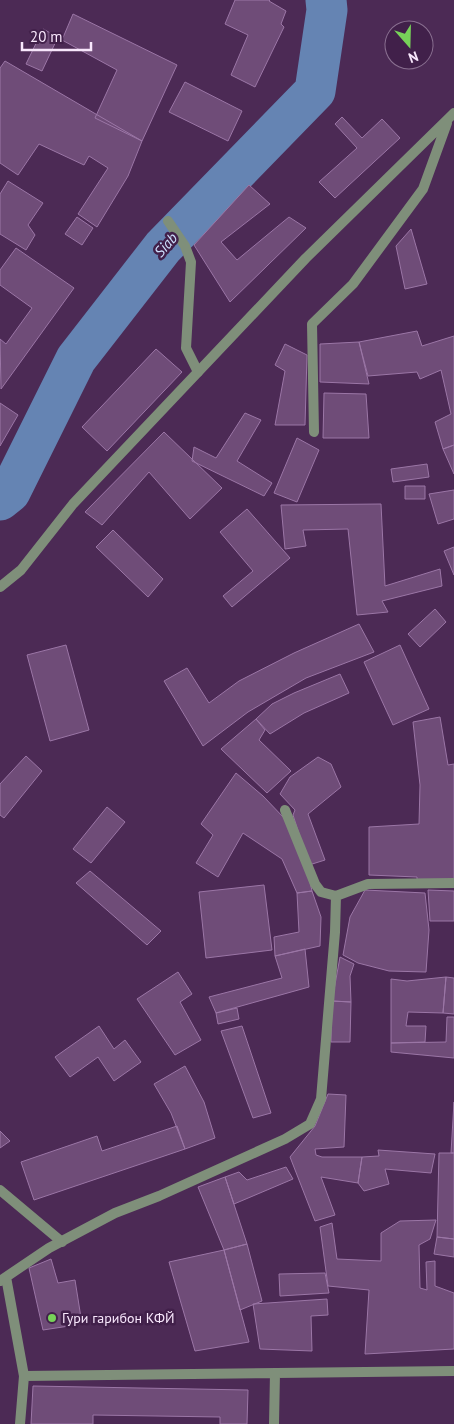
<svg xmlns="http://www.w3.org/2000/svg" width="454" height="1424" viewBox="0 0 454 1424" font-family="'PT Sans',sans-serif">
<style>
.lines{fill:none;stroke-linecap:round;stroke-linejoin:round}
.river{stroke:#6584b3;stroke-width:41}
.building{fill:#6f4c78;stroke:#9b76a6}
.service{stroke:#7f8f7a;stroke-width:10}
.minor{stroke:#7f8f7a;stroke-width:10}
.poi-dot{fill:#77d259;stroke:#41204a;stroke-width:2}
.labels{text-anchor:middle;stroke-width:5;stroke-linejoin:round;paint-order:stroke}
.poi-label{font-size:14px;fill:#f8e7fc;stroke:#41204a;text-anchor:start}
.water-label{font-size:15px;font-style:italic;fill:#cfe2ff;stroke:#41204a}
</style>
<rect width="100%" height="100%" fill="#4c2a55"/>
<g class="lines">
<!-- river -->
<path class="river" d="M0,500L10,492L76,359L163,247L315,91L327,10L326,0"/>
</g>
<!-- building -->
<path class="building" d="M235,0H270L269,1L286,11L281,24L284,27L255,87L231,75L248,35L225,24Z
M73,14L177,65L142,141L95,118L117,70L62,40Z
M43,29L58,37L42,71L26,64Z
M5,61L142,141L128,176L97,227L78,214L108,168L89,156L84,165L39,144L18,175L0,163V68Z
M185,82L242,111L228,141L169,112Z
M342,117L362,138L382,119L400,138L335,198L319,182L357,148L335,124Z
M8,181L43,203L28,225L35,235L26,250L0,234V194Z
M249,185L270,204L221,242L237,260L289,217L306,228L230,302L194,245Z
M77,217L93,228L82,245L65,234Z
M411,229L427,284L405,289L396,246Z
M16,248L74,288L1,389L0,339L6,344L32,308L0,285V270Z
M417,331L422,346L454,336V445L443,449L435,422L451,414L441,370L420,379L417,372L368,376L359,342Z
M359,342L369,384L320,382V344Z
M285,344L307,355L305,425H275L285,371L275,365Z
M156,349L182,372L107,451L82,427Z
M324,393L366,394L369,438H323Z
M0,403L18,415L0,446Z
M245,413L261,420L237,461L272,483L264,496L192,461L194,447L216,458Z
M164,432L222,488L190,519L149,472L102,525L85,512Z
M297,438L319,450L297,502L274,493Z
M454,445V474L443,449Z
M427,464L429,477L393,482L391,469Z
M405,486H425V499H405Z
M454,490V519L438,524L429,494Z
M381,504L385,586L440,569L442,586L382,601L388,612L357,615L348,529L303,530L306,546L285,549L281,505Z
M247,509L290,558L232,607L223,596L253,571L220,532Z
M113,530L163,579L148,597L96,547Z
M454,547V575L444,551Z
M435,609L446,622L420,647L408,634Z
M359,624L374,652L306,678L248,712L203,746L164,681L187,668L209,703L239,681L294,653Z
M66,645L89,730L50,741L27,655Z
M400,645L429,709L393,725L364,662Z
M340,674L349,693L304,713L270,734L256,719L272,704L294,693Z
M440,717L448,765L454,764V885L417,887V877L369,875V827L419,824L420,785L413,722Z
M256,719L265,730L259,740L291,771L267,793L221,749Z
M26,756L42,771L4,818L0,815V784Z
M318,757L331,764L341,787L308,814L325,860L309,865L293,815L295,810L280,794L290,777Z
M236,773L263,796L285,819L308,873L312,891L297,893L282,859L243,833L218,877L196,863L213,835L201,824Z
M107,807L125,822L91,863L73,849Z
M90,871L161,931L147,945L76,883Z
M264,885L272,950L206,958L199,892Z
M365,890L425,893L429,930L426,972L389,971L358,963L343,955L350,917Z
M428,890L454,891V921H430Z
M312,891L321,917L320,946L275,956L274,937L299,932L297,893Z
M305,949L309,987L216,1013L209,997L282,978L275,956Z
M340,957L354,964L350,976L351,1002L332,1001Z
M178,972L192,994L180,1002L201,1040L175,1055L137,999Z
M446,977L443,1013L408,1012L406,1026H426L425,1042L391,1043V979L407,981Z
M446,977L454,978V1014L443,1013Z
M332,1001L351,1002L350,1042H331Z
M237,1008L239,1019L218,1024L216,1013Z
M447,1017H454V1058L391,1052V1043L446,1042Z
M99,1026L114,1049L125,1040L141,1062L114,1081L98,1057L70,1077L55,1057Z
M242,1026L271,1113L253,1118L221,1031Z
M185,1066L204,1102L215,1138L185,1149L171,1113L154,1084Z
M328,1094L346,1095L344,1147L315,1149L316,1155L322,1157H362L358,1183L321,1177L335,1215L315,1221L290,1157L315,1126Z
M454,1102V1153H451Z
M177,1126L185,1149L34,1200L21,1162L97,1136L102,1151Z
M0,1131L10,1141L0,1148Z
M378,1150L435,1154L431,1173L385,1169L389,1184L364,1191L358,1183L362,1157L379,1156Z
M439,1153H454V1239L437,1237Z
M286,1167L293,1179L234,1204L225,1177L239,1172L247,1180Z
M225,1177L247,1244L224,1250L198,1187Z
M436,1220L430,1239L419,1245L420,1288L427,1290L426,1262L435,1261V1286L454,1293V1349L365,1354L369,1290L328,1286L320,1227L332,1223L337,1259L381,1261V1233L400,1221Z
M437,1237L454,1239V1257L434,1254Z
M247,1244L262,1301L240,1310L224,1250Z
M224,1250L249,1342L195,1351L169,1262Z
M51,1259L58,1283L75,1280L82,1324L43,1330L29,1268Z
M325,1273L329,1293L280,1296L279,1274Z
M327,1299L328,1315L311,1316L312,1351L260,1349L253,1304Z
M33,1386L248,1390L247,1424H220V1417L93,1415V1424H31Z"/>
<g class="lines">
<!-- service -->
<path class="service" d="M168,221L185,246L191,262L186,348L198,372
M0,1190L62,1242"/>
<!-- minor -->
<path class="minor" d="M314,432L312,324L353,284L423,189L447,123
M0,587L21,570L73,504L306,258L454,113
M285,810L315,884L321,892L336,896
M6,1277L24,1376L20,1424
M0,1281L49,1248L115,1213L159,1196L285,1139L310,1124L321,1099L335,932L336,896L368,884L454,883
M24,1376L454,1371
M274,1424L275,1373"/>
</g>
<!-- markers -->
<circle class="poi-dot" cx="52" cy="1318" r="5"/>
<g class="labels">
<!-- poi labels -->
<g class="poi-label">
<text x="62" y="1323">Гури гарибон КФЙ</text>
</g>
<!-- water labels -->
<g class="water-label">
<text transform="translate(166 245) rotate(-49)" y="5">Siab</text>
</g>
</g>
<!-- north arrow -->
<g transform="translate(409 45) rotate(160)"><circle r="24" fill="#41204a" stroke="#8a7091"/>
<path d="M0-4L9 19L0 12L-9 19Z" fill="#77d259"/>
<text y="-8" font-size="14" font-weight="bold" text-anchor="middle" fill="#f8e7fc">N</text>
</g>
<!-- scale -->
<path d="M22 42v8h69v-8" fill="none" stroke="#f8e7fc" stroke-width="2.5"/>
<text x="30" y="42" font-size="15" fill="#f8e7fc" stroke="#41204a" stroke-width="4" paint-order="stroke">20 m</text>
</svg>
